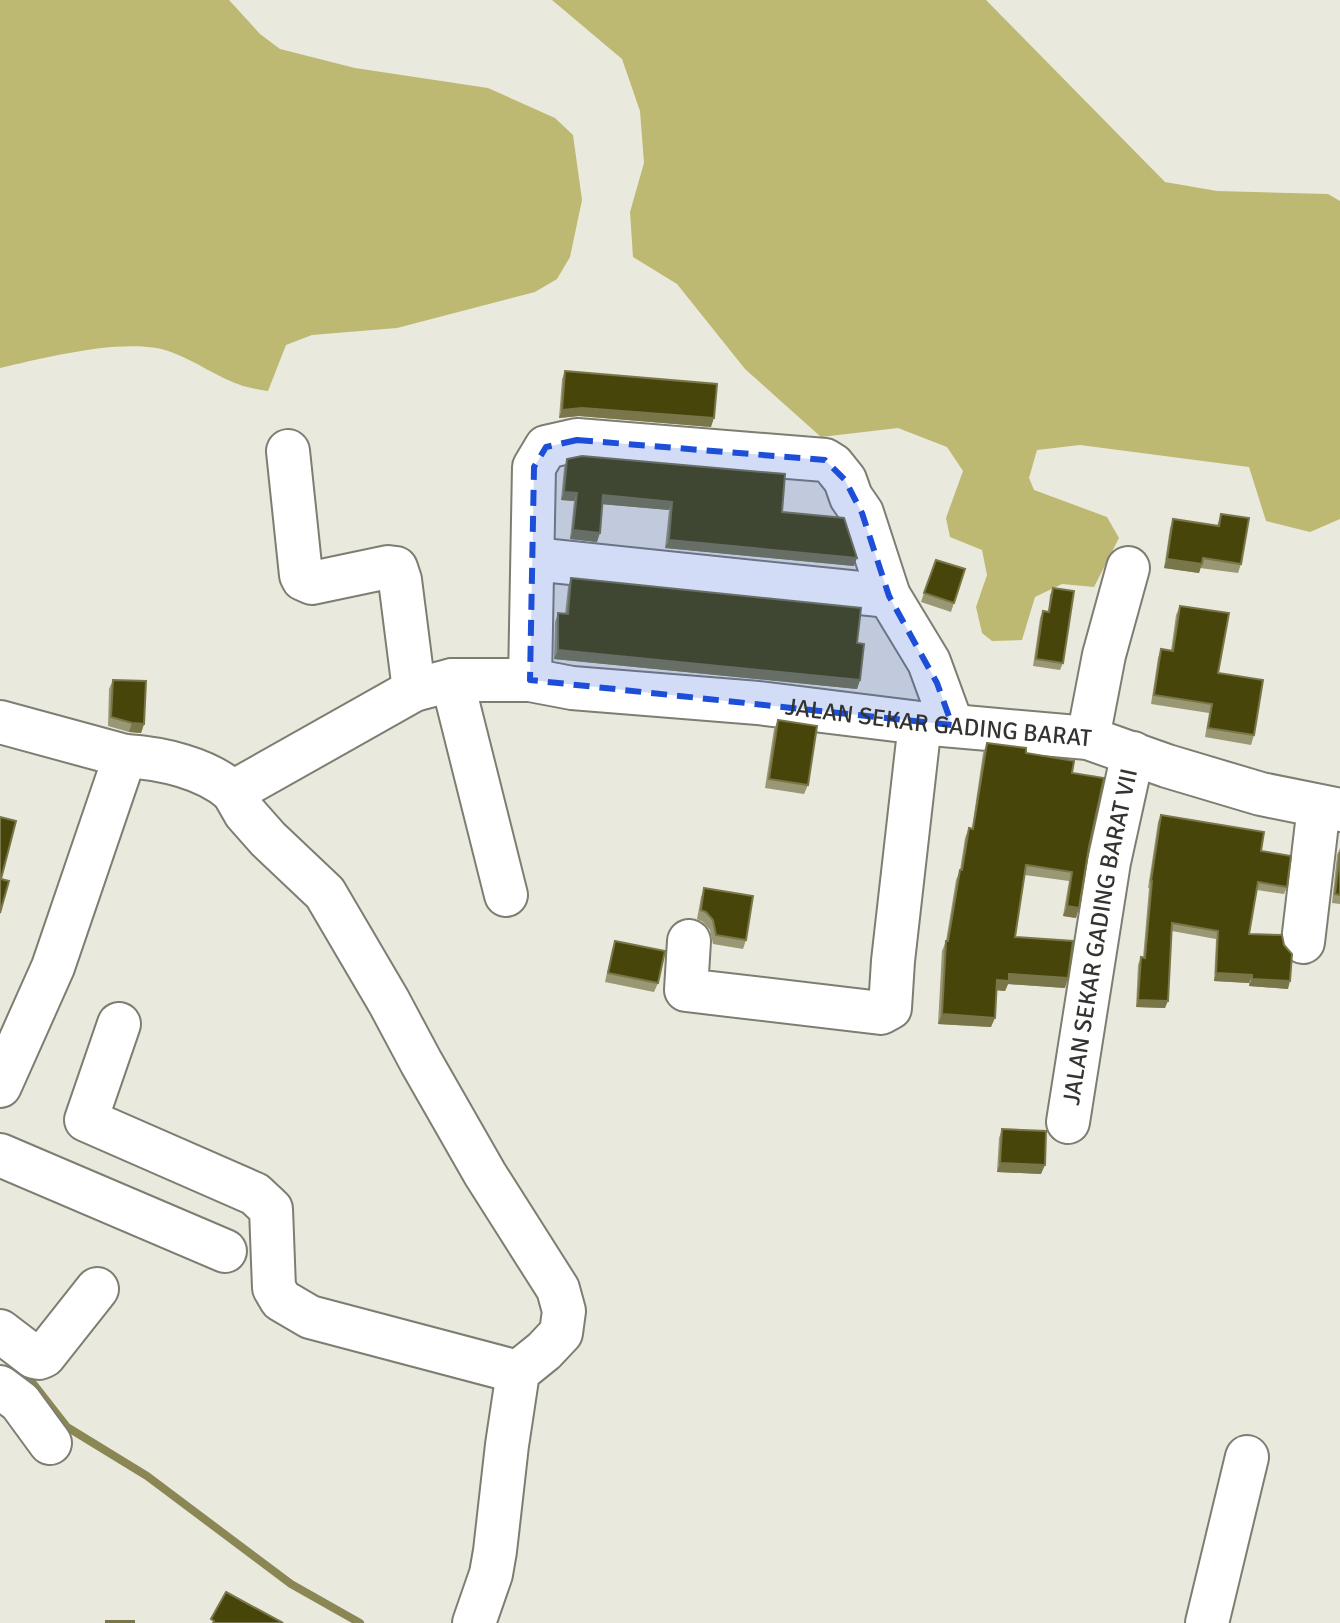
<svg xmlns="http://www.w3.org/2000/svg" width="1340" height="1623" viewBox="0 0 1340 1623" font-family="Signika,sans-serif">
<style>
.forest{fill:#bdb972}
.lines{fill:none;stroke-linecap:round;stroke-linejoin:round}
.stream{stroke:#8a8754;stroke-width:8}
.minor-casing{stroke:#7d7d72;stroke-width:46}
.minor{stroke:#fff;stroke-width:42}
.wall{fill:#999774}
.shaded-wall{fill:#79764a}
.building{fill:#48450b;stroke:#79764a;stroke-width:2}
.marked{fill:#1d4ed8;fill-opacity:0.2;stroke:#1d4ed8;stroke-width:6;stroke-dasharray:16 10;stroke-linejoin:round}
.labels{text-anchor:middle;stroke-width:8;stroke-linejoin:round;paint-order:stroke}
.street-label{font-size:24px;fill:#33332f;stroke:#eae9de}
</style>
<rect width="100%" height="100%" fill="#eae9de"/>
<!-- forest -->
<path class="forest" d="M0,0H229L260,34L280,49L355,68L488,88L555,118L573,135L582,200L570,257L557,279L535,292L397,328L312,335L286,345L268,391C260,390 251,388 243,386C218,378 196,361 171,352C127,336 45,358 0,368Z
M552,0H986L1165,182L1217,191L1328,194L1340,201V519L1310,532L1266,521L1249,467L1080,445L1037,450L1029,478L1034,490L1107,517L1119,538L1094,587L1062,584L1035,597L1022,640L992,641L982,633L976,607L987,575L982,550L950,537L946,518L963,471L947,447L898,428L821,437L745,369L677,284L633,257L630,212L644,163L640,111L622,59Z"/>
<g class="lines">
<!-- stream -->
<path class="stream" d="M19,1370L28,1377L67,1427L147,1476L291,1584L360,1623"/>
<!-- minor casing -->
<g class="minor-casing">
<g id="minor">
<path d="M288,451L301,575L303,579L312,583L388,567L396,568L400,580L414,690"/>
<path d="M533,559L889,596"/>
<path d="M452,680L506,895"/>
<path d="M530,680L534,467L546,447L577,440L825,460L833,465L845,480L851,497L862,513L889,596L929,662L952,725"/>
<path d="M0,722L125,756"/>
<path d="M1088,738L1104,655L1128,568"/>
<path d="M689,941L686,990L881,1013L890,1008L893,961L920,723"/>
<path d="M1303,942L1319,806"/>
<path d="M119,1024L86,1120L255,1194L271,1209L274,1288L281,1300L310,1317L518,1372"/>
<path d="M0,1086L53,967L125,756C161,758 206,768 233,792"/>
<path id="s1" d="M1068,1122L1109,862L1133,753"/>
<path d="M0,1155L225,1251"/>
<path d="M0,1331L34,1357L39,1358L44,1356L97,1289"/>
<path d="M0,1387L20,1402L50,1443"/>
<path id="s2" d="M474,1623L491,1574L495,1551L507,1445L518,1372L544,1351L561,1333L564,1311L558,1289L485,1174L421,1062L389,1002L325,893L268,839L245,813L233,792L414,690L452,680H530L572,688L758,703L920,723L1088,738L1167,766L1261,794L1340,810"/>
<path d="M1207,1623L1247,1457"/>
</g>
</g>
<!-- minor -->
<use href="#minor" class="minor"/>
</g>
<!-- wall -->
<path class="wall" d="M565,371L711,427L579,416L559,418L562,379Z
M567,459L782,512L854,566L665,548L669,510L602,504L597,542L570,539L574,501L561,500L564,468Z
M1221,514L1241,564L1238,573L1200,568L1199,573L1164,568L1170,528L1173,519L1217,526Z
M935,560L965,569L951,612L921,602Z
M571,578L857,643L860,680L857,689L554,659L555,622L558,613L565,614L568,587Z
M1053,588L1063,663L1060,670L1033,666L1040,618L1043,611L1048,612L1050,595Z
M1180,606L1254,735L1251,745L1205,737L1209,713L1151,704L1158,658L1161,649L1171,651L1176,615Z
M113,680L144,724L141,733L129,732L108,726L109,689Z
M778,720L808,785L804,794L765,788L774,729Z
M987,743L1026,753L1072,773L1089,847L1076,918L1063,916L1069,881L1025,875L1015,937L1065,988L1008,984L1005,991L996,990L991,1027L938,1024L942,951L946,941L956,880L960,870L965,838L969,828H972L983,753Z
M1161,815L1261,851L1287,887L1284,894L1257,890L1249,934L1288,989L1249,986V983L1214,981L1216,939L1172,931L1165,1008L1136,1007L1138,965L1141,957L1143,958L1149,888H1148L1158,822Z
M1340,848V904L1332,903L1337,855Z
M704,888L746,940L743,949L713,944L710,930L703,922L697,919L701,897Z
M615,941L658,983L654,992L605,982L612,950Z
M1002,1129L1041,1174L997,1172L999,1138Z"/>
<!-- shaded-wall -->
<path class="shaded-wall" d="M582,408L714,418L711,427L579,416L559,418L562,410Z
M564,492L577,493L574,501L561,500Z
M603,495L672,502L669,510L600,504Z
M573,530L600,533L597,542L570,539Z
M669,540L857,558L854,566L665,548Z
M1167,559L1202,564L1199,573L1164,568Z
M558,650L860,680L857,689L554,659Z
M132,723L144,724L141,733L129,732Z
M1067,906L1079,908L1076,918L1063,916Z
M1216,973L1252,975L1249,983L1214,981Z
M1009,974L1068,978L1065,988L1008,984L1005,991L993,990L997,980Z
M1252,979L1290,981L1288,989L1249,986Z
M1138,1000L1168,1001L1165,1008L1136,1007Z
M942,1014L995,1018L991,1027L938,1024Z
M1000,1163L1045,1165L1041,1174L997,1172Z"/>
<!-- building -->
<path class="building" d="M565,371L717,384L714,418L582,408L562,410Z
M582,456L785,474L782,512L844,518L857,558L669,540L672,502L603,495L600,533L573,530L577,493L564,492L567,459Z
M1221,514L1249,518L1241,564L1203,558L1202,564L1167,559L1173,519L1219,526Z
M936,560L965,569L954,603L924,593Z
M571,578L861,608L857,643L864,644L860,680L558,650V613L568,614Z
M1053,588L1074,591L1063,663L1036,659L1043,611L1049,612Z
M1180,606L1229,613L1218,673L1263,680L1254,735L1208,728L1212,704L1154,695L1161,649L1173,651Z
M113,680L146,681L144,724L132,723L111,717Z
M778,720L817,726L808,785L769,779Z
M987,743L1026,748V753L1074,761L1072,773L1104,778L1089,847L1079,908L1067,906L1072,872L1026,865L1015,937L1073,941L1068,978L1009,974V981L997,980L995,1018L942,1014L946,941H948L960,870H962L969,828L973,829Z
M1161,815L1264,832L1261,851L1291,856L1287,887L1258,882L1249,934L1282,935L1284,945L1292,954L1290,981L1252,979V975L1216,973L1218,931L1172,923L1168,1001L1138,1000L1141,957L1145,958L1152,881H1151Z
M0,817L16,821L1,879L9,881L0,913Z
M1340,852V895L1335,894Z
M704,888L753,896L746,940L716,935L713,920L706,912L701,910Z
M615,941L665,951L658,983L608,973Z
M1002,1129L1046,1131L1045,1165L1000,1163Z
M226,1592L283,1623H213L214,1621L211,1619Z
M106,1621H134V1623H106Z"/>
<!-- marked area -->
<path class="marked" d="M577,440L825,460L845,480L862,513L889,596L937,683L952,725L530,680L534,467L546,447Z"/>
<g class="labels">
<!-- street labels -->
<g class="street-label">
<text dy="8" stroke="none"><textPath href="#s2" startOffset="1692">JALAN SEKAR GADING BARAT</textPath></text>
<text dy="8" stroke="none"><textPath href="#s1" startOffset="188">JALAN SEKAR GADING BARAT VII</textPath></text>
</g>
</g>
</svg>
